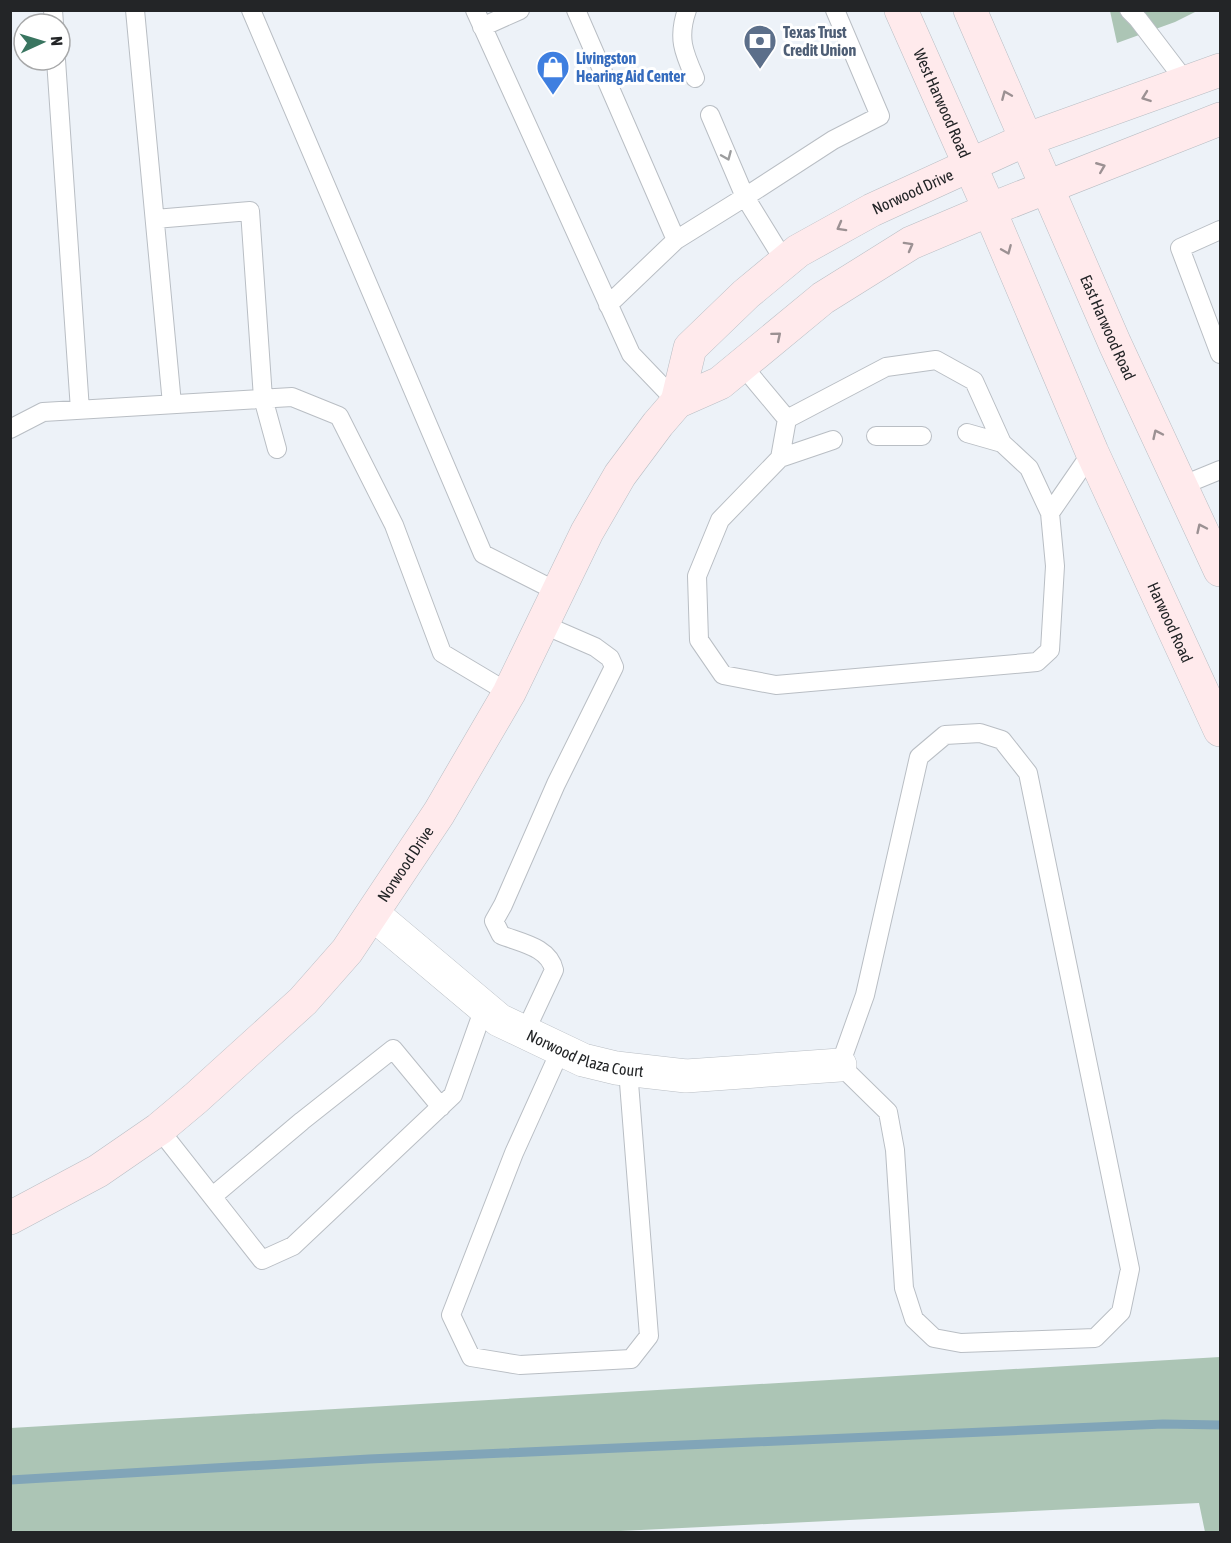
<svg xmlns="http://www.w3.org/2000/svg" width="1231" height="1543" viewBox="0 0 1231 1543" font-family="'Asap Condensed',sans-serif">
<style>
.green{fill:#acc5b5}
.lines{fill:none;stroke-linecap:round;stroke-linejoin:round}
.stream{stroke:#81a5b8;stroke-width:9}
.service-casing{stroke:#b9bec4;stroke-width:20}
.minor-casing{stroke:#b9bec4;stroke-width:34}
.secondary-casing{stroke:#b9bec4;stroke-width:34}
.service{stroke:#fff;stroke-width:18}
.minor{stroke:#fff;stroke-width:33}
.secondary{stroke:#ffeaec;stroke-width:33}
.oneway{stroke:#9c9193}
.oneway2{stroke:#9c9d9e}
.labels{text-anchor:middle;stroke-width:6;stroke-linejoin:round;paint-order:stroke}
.service-label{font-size:16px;font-weight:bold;fill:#4e5e75;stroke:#fff;text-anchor:start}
.shop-label{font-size:16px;font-weight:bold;fill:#366cbe;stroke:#fff;text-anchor:start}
.street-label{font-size:16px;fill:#232527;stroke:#fff}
</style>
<rect width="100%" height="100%" fill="#edf2f8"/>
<!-- green -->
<path class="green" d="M1110,11H1197L1175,22L1117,43Z
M1220,1357V1532H1205L1199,1503L600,1532H11V1428Z"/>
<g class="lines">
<!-- stream -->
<path class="stream" d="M10,1480L369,1459L1163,1424L1220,1425"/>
<!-- service casing -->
<g class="service-casing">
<path id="service" d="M53,10L54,24
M135,10L172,404
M251,10L483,554L558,592
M475,10L631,354L677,402
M576,10L676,240
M687,10C677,38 684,53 695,78
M1129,10L1138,19L1186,82
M482,27L520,10
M56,60L80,410
M710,115L745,197L833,140L880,116L835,10
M155,219L250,211L263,398L277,449
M1220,230L1180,248L1220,354
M608,305L676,240L745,197L785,262
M742,365L787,419L780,458L720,520L697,576L699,640L723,675L776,685L1037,662L1050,650L1055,566L1050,513L1092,452
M787,419L886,367L936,360L974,381L1002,443L1029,468L1050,513
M10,429L43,412L292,397L339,416L394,525L442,653L509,693
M967,433L1002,443
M876,436H922
M780,458L833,440
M1181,486L1220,470
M980,733L1002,740L1028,773L1130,1269L1121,1312L1095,1338L961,1343L934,1338L914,1319L904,1288L895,1150L888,1112L840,1065L865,995L919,757L945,735Z
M525,1032L554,970C549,947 521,943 501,935L494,921L503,905L556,784L614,667L610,658L595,647L542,624
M561,1049L514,1153L451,1315L471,1357L520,1365L631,1359L649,1336L628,1070
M159,1129L262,1260L293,1246L453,1095L484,1008
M213,1196L302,1121L393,1049L441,1107"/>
</g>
<!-- minor casing -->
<g class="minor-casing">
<g id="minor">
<path id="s1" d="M373,914L499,1020L583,1060L616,1068L686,1076L840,1065"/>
</g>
</g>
<!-- secondary casing -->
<g class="secondary-casing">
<g id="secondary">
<path id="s2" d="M901,10L984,197L1092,452L1220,730"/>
<path id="s3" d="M970,10L1115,344L1220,570"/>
<path id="s4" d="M677,402L690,348L746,294L798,251L872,210L1025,140L1220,70"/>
<path id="s5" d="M10,1218L98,1171L159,1129L196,1098L303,1001L347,951L439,813L509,693L587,532L620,475L658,424L677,402L720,383L823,298L911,243L989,210L1220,119"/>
</g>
</g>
<!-- service -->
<use href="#service" class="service"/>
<!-- minor -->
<use href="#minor" class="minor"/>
<!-- secondary -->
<use href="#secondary" class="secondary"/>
</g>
<!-- one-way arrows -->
<defs><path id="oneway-chevron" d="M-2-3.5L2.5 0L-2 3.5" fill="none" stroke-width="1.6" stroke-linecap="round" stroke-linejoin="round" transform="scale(1.5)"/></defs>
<g class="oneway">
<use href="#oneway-chevron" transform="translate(1006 95) rotate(-113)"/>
<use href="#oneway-chevron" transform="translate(1146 97) rotate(160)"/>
<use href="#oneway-chevron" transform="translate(1101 167) rotate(-22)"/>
<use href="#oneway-chevron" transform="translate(841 227) rotate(151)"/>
<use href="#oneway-chevron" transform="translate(909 246) rotate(-29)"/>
<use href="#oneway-chevron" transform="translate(1007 250) rotate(67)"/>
<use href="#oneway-chevron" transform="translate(777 336) rotate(-40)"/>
<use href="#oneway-chevron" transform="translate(1157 434) rotate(-115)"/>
<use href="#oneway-chevron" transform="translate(1201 528) rotate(-115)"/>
</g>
<use class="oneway2" href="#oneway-chevron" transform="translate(727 156) rotate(67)"/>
<!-- icons -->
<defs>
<g id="bank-pin" transform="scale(1.725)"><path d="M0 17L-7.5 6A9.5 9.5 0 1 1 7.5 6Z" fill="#5c6f8a" stroke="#fff"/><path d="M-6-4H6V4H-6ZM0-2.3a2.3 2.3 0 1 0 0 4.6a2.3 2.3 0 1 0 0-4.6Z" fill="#fff"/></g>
<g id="shop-pin" transform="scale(1.725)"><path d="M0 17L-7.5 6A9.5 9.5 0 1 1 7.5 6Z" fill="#3f7fe0" stroke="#fff"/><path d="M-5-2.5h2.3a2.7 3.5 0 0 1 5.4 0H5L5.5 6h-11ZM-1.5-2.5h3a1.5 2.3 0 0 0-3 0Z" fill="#fff"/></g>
</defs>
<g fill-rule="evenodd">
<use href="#bank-pin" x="760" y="41"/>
<use href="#shop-pin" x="553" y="67"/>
</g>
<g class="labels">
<!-- service labels -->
<g class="service-label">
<text x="783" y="38">Texas Trust<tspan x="783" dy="18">Credit Union</tspan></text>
</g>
<!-- shop labels -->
<g class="shop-label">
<text x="576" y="64">Livingston<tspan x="576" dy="18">Hearing Aid Center</tspan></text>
</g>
<!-- street labels -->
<g class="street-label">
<text dy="6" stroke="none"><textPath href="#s2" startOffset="102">West Harwood Road</textPath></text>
<text dy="6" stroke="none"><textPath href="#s4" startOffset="330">Norwood Drive</textPath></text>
<text dy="6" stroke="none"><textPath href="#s3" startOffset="346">East Harwood Road</textPath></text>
<text dy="6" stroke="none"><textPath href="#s2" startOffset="669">Harwood Road</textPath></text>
<text dy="6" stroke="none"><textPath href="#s5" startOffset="538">Norwood Drive</textPath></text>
<text dy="6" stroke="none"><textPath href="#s1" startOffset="258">Norwood Plaza Court</textPath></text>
</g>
</g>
<!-- border -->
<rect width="1231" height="1543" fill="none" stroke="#232527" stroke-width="24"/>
<!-- north arrow -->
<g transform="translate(42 42) rotate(86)"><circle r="28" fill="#ffffff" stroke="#a7a8a9" stroke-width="1.5"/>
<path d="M0-4.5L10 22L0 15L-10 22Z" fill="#397560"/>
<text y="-9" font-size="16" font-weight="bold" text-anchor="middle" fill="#232527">N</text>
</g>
</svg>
